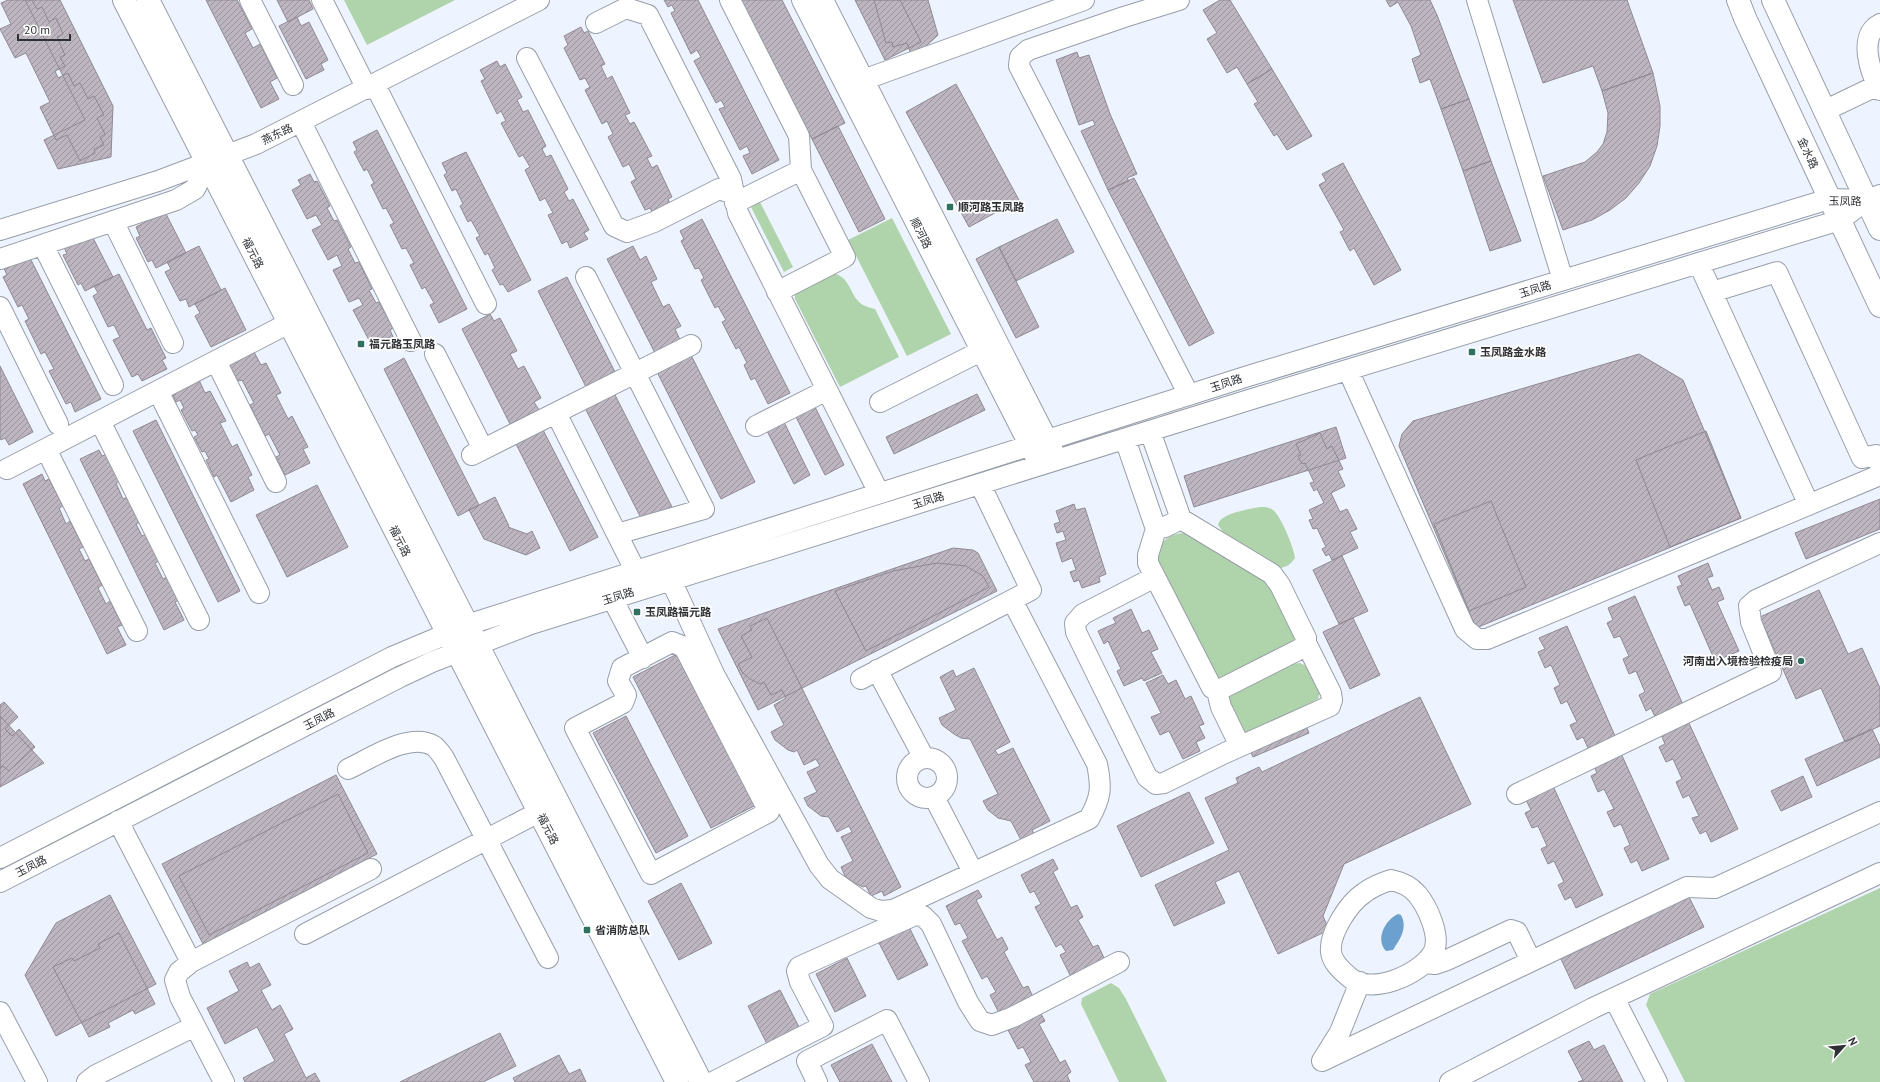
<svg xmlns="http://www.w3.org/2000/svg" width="1880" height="1082" viewBox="0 0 1880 1082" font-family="'PT Sans','Noto Sans SC',sans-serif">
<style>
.green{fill:#afd3aa}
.water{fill:#6ca0ce}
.building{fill:url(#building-hatch);stroke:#8f8993}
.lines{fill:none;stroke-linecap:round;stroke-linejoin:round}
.minor-casing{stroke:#989ea8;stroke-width:22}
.major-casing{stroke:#989ea8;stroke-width:24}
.minor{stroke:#fff;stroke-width:20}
.major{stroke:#fff;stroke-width:22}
.poi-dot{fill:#2f7161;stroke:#fff;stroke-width:1.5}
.labels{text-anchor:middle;stroke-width:3.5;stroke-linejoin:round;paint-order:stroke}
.street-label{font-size:11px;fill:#2e3034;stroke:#fff}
.poi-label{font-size:11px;font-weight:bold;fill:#2e3034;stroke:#fff;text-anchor:start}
</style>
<defs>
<pattern id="building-hatch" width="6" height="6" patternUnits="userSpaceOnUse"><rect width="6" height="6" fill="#bdb6c0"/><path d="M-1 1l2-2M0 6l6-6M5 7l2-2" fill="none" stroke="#9a949d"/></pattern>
</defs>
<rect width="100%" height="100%" fill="#edf4ff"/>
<!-- green -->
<path class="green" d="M344,0H455L367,45Z
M760,202L793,267L784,272L751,207Z
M892,218L951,334L907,356L848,240Z
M833,273C852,278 849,296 863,305C867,307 871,308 875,309L899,357L840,387L795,299V294Z
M1260,507C1265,507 1269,507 1273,510C1281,516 1294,548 1295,558C1291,564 1287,567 1280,568L1248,547L1226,536L1218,525C1220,513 1250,509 1260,507Z
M1192,532L1267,579L1295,635L1294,645L1221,680L1216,679L1154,555C1165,536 1170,534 1192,532Z
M1300,663L1308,667L1320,691L1318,699L1244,736L1226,696L1230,690L1292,664Z
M1880,888V1082H1685L1646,1005L1650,994Z
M1111,983L1119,988L1126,999L1167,1082H1119L1081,1004L1082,998Z"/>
<!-- water -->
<path class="water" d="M1398,914L1401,915C1408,928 1400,939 1393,950L1386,951C1375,939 1385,920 1398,914Z"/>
<!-- building -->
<path class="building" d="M8,0H32L37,9L42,7L49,22L56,18L63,34L57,37L65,55L60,57L65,66L55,71L58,78L68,73L74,86L80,83L88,99L94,96L104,115L97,118L105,134L100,137L104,145L94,149L95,153L80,161L67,135L56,140L40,107L50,102L26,53L15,58L0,29L11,24L1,3Z
M25,0H60L113,106L111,157L58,169L44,140L85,120Z
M206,0H237L252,29L245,33L253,48L260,44L277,78L270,82L279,99L261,108Z
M277,0H309L313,9L288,22Z
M664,0H698L779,160L752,174L743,156L750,153L747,146L740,150L719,109L725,107L721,100L716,103L694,61L701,57L697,50L691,54L671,13L675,11L672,5L668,7Z
M741,0H782L845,123L812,139Z
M855,0H900L921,42L885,60Z
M874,0H928L938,35L924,48L910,52L907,43L893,47L892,42L886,43Z
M1220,0H1230L1272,69L1247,84L1237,67L1227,73L1207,39L1217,33L1203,10Z
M1386,0H1430L1437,15L1469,99L1441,109L1430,79L1420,83L1412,59L1421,55L1411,26L1398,2L1390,7Z
M1513,0H1627L1653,73L1602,91L1593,66L1543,83Z
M297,17L301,26L309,22L328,60L321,64L324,70L306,79L279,26Z
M581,27L584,33L588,31L605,64L601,66L607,79L612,76L630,113L625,115L630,124L634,122L652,156L647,158L652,168L657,165L672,197L668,199L671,206L654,215L650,208L645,210L631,182L636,179L629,164L623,167L608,137L613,134L607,121L602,124L585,90L590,87L585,78L580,80L564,48L568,45L564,36Z
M1077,52L1079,58L1089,55L1110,114L1137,174L1127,178L1129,181L1108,190L1081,131L1095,125L1093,120L1079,125L1056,60Z
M497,61L500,67L505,64L522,97L517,100L523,112L528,110L546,146L542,149L546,157L551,155L568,189L564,192L569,201L573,199L589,230L584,233L588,239L570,248L567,241L562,244L548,215L553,213L545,198L540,201L525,170L530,167L523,155L519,157L501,123L506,121L501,111L497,114L481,81L485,79L480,70Z
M1272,69L1312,136L1287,150L1277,134L1274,136L1254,104L1258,102L1247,84Z
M1653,73L1660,106V126L1657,146L1650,166L1639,183L1626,198L1610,210L1592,220L1563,230L1543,176L1585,162L1597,152L1603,144L1607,132L1608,113L1602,91Z
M956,84L1019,200L969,227L906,112Z
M1469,99L1491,161L1463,171L1441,109Z
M838,126L885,219L859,232L812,139Z
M377,130L467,309L439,323L430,305L434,303L425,287L422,289L410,265L414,263L406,248L402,249L390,225L394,223L386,208L383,209L371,185L374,183L367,169L364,171L354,152L357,150L353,142Z
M466,152L531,280L508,292L503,284L500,285L492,270L495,268L488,253L485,255L476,238L480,236L471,220L468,222L460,206L463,204L456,189L452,191L444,175L447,173L442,163Z
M1491,161L1521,241L1490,251L1463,171Z
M1343,163L1401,270L1374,285L1354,248L1350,251L1340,232L1344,230L1319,185L1326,181L1322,174Z
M310,174L314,182L317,181L330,206L327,208L334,221L337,220L351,247L348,249L355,263L359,262L372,289L369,290L376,303L379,302L393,328L390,330L394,339L383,345L379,337L370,342L353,310L363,305L359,298L349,302L333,270L342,266L337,255L328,260L312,230L322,225L316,215L307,219L292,190L301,185L298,180Z
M1134,178L1214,333L1189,346L1108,190Z
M165,212L186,253L156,268L152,260L148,262L136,238L140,236L136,227Z
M702,219L790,393L768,404L755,378L751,380L744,365L747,363L739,347L736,349L722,322L726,320L718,306L715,308L701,280L704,278L699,268L695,269L681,241L684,239L680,231Z
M1057,219L1074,252L1016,281L999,247Z
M91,234L113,277L85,291L81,283L78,285L63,255L67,254L64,247Z
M199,246L221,290L189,307L186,299L180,301L165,272L171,269L167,262Z
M633,246L640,260L646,256L657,279L651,282L663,307L669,304L681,326L675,329L681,342L656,355L607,259Z
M999,247L1039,327L1016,338L976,259Z
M28,254L101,399L75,412L71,402L66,404L49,371L54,369L45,352L41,354L25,321L29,319L22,305L18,307L3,277L7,275L3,266Z
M119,274L147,330L151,328L166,358L162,360L167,369L142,381L138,374L132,377L113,340L120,337L114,325L108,327L93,296L98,293L94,286Z
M567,277L615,372L586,387L538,291Z
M225,288L246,330L211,347L195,316L200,313L195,304Z
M490,314L494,321L500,318L517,351L510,354L518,369L524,366L541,398L534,402L539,410L510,424L462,329Z
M254,352L261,365L266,363L281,393L276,395L288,419L292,416L308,447L303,449L310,463L285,475L276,457L280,455L269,434L265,436L250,405L254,403L242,380L238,381L229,364Z
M690,353L755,482L721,499L656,370Z
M1639,354L1683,380L1741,518L1476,628L1399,446L1402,434L1413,421Z
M404,358L479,505L458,516L384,369Z
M0,366L33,432L9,445L5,438L1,440L0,438Z
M199,380L205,393L210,391L226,421L220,423L232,447L237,444L252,475L248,477L254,490L231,502L217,475L214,477L206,460L209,459L205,451L202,452L194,437L198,435L195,430L192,431L181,410L184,408L180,400L176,402L172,393Z
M613,391L672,507L643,522L584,406Z
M977,394L985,410L894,454L886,437Z
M814,405L844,465L825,475L795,415Z
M156,420L240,591L218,602L133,431Z
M783,420L810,475L794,484L766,429Z
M1336,427L1346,458L1194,507L1184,476Z
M542,428L598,537L570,551L515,442Z
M1706,431L1741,518L1670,547L1636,460Z
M1320,433L1327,449L1332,446L1343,469L1338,471L1345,486L1331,493L1340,512L1347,509L1357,529L1350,532L1358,548L1332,560L1329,554L1326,556L1322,549L1326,547L1317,528L1313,529L1309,520L1313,519L1309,510L1324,503L1317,489L1314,491L1310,483L1314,482L1305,463L1302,464L1298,456L1301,455L1296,444Z
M99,450L102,456L107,454L120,481L116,483L123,499L128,497L140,522L136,524L142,536L146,534L159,561L155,563L163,579L167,577L179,600L175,602L184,620L164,630L80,459Z
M42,474L45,481L49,479L63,506L59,508L66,524L70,521L83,547L79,549L85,561L89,559L102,585L98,588L106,604L110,601L122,625L117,627L126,645L107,654L23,484Z
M317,485L348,547L287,577L256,515Z
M495,497L509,526L508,527L527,534L532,531L540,548L526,555L484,539L469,510Z
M1880,499V529L1806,559L1795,533Z
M1491,501L1526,587L1469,611L1434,524Z
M1074,504L1076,510L1085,508L1106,574L1099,577L1100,582L1082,588L1079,580L1074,582L1070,572L1076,570L1072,558L1062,562L1056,543L1066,540L1063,531L1057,533L1054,524L1060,522L1056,511Z
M953,548L973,550L978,553L997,591L758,710L718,629Z
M1342,556L1368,611L1339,624L1313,570Z
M937,563L966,566L983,576L989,587L866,651L835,591L893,571Z
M1708,563L1713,576L1707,578L1712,590L1719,587L1724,599L1717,602L1739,651L1715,661L1690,604L1685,606L1677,587L1682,585L1678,576Z
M1819,590L1848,654L1862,648L1880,688V726L1845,742L1821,688L1796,699L1760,617Z
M1635,596L1684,707L1656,719L1651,708L1646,711L1639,695L1645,692L1636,671L1629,674L1623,659L1629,656L1620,636L1614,638L1607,623L1613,620L1608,608Z
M1131,609L1142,633L1149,630L1158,649L1151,652L1162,673L1144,681L1142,678L1124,686L1117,671L1121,669L1108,641L1104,644L1098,631L1116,623L1113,618Z
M767,618L901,887L884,896L882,891L871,896L866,886L863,887L853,882L845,876L841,867L853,861L841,837L852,832L849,826L837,832L829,817L821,816L808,806L804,798L817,792L807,772L820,766L816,759L804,765L797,750L794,752L788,750L775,740L771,732L784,725L774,705L786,698L782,690L771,695L764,682L760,684L750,679L742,672L738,664L752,657L741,636L752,630L750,626Z
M1353,618L1380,675L1350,689L1323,632Z
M1567,626L1615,736L1588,748L1583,737L1577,740L1570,725L1577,722L1567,701L1561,704L1554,688L1560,685L1551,665L1545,668L1538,652L1545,649L1539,638Z
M679,653L758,804L711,828L633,677Z
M974,668L1010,742L995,750L998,755L1013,748L1050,821L1032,830L1034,834L1021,840L1011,821L998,818L988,810L983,801L998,794L970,739L961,738L954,734L942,725L939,718L956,710L940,677L953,670L956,677Z
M1163,675L1168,684L1176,680L1185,699L1191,696L1204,724L1199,726L1205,738L1196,742L1200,751L1183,759L1169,731L1160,735L1151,717L1161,713L1146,683Z
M1420,697L1471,804L1344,864L1323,916L1329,930L1278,954L1239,871L1215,882L1225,903L1174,926L1155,885L1229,850L1205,798L1238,783L1236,778L1259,767L1262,772Z
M4,702L18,717L5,729L12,736L19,729L35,747L9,771L3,766L0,769V705Z
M0,716L44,763L0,787Z
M626,716L688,836L656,853L593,733Z
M1687,719L1738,829L1711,842L1706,831L1700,834L1692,818L1699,816L1689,795L1683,798L1676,782L1682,779L1673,759L1666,762L1659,747L1665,744L1660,732Z
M1304,721L1309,733L1253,757L1248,746Z
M1872,729L1880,746V757L1817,786L1805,759Z
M1619,749L1669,859L1642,871L1637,860L1631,863L1624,848L1630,845L1621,824L1614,827L1607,812L1614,809L1604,789L1598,792L1591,776L1597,773L1592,762Z
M336,775L377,854L203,944L162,864Z
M1803,776L1812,797L1781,811L1771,791Z
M1553,786L1603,895L1576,908L1571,897L1565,900L1558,885L1564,882L1554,861L1548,864L1541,849L1547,846L1538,826L1532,828L1525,813L1531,810L1525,798Z
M1189,792L1214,843L1141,877L1117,826Z
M338,794L368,853L209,935L179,876Z
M1053,859L1058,869L1053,872L1071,908L1077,905L1083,917L1078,920L1093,947L1098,945L1105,960L1071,977L1060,955L1066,952L1061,944L1056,947L1035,907L1041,904L1034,891L1030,893L1021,875Z
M681,883L712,943L679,960L648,901Z
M978,890L982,897L976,900L997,940L1002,937L1008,949L1004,952L1023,988L1028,986L1033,997L1000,1015L990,995L996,992L987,976L982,979L962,941L968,938L960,923L955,925L946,906Z
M110,895L156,984L56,1036L25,975L56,923Z
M1689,897L1704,927L1575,989L1561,959Z
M909,927L928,965L898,980L879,943Z
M119,933L155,1004L135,1014L133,1010L108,1023L110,1027L89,1037L53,967L72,958L74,961L100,948L98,944Z
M847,958L866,996L835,1012L816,974Z
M247,962L250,968L259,963L271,985L261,990L272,1010L280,1005L293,1029L284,1034L306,1078L315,1073L320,1082H245L243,1078L275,1061L257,1027L225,1044L207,1008L239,991L229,971Z
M780,990L799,1027L767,1044L748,1006Z
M1041,1014L1045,1021L1039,1024L1060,1063L1065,1060L1071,1072L1067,1075L1070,1082H1034L1025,1065L1031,1062L1023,1047L1018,1049L1008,1030Z
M500,1033L516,1066L483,1082H400Z
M1589,1041L1594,1050L1604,1045L1623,1082H1578L1583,1080L1568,1051Z
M872,1044L892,1082H840L831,1065Z
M559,1055L569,1074L580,1069L586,1082H515L513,1078Z"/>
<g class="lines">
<!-- minor casing -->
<g class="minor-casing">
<path id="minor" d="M250,0L293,85
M322,0L367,89
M730,0L799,136L801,170
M802,0L1035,456
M823,0L1053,451
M1179,0L1124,17L1028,50L1020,57L1019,66L1189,395
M1477,0L1563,280
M596,23L626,8L648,15L731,179L738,213L879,493
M1880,24C1857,36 1871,74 1880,90
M527,58L614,226L627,232L654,222L719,189L734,194
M863,80L1084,0
M375,85L486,304
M1824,111L1878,85
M301,122L411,341
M735,203L801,170L845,257L777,292
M113,221L173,343
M0,230L158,181L256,144L539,0
M43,245L113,385
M0,259L176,200L195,189L207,164
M1699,264L1809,505
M586,277L704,509L617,534
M1712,292L1777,272L1862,458L1876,455L1880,465
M0,307L58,424
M435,354L483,449
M216,361L276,482
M1348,370L1465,629L1477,639H1487L1880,475
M158,391L259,593
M880,402L981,351
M556,413L635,570
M100,421L199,620
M756,426L827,390
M1125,439L1156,529L1165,527L1181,519L1150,431
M46,449L137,631
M472,455L691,345
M7,469L289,323
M1156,529L1148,555V563L1212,688L1217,691L1302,648L1306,643V638L1280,585L1272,574L1181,519
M1155,577L1083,614L1075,623L1076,632L1147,777L1156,784L1164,783L1225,753L1330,706L1332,700L1331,693L1306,643
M671,580L714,674L819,865L830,879L871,908L881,911L893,910L1089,819C1101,798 1102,788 1097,764L1012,600
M612,598L643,658
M672,642L684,647L769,812L651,874L575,728L623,703L626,695L618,681L622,668Z
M877,670L924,758
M861,679L1031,590L980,484
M1217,691L1221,707L1240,746
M907 778a20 20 0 1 1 40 0a20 20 0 1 1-40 0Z
M348,769C370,759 410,731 434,746C438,749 441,754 444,758L548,958
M1517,794L1771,672L1751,622L1749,606L1756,600L1880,543
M934,797L973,872
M118,821L191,962
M0,858L392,657L473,623L1245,377L1829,199L1867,200
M1391,880C1401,882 1410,886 1417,894C1427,906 1442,937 1433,953C1420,975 1369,997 1348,976C1341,970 1332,962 1331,952C1329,933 1349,903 1364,893C1372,887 1381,883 1391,880Z
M0,882L400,677L432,662L531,624L1252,399L1840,220L1867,200L1880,195
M305,934L539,812
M1425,963L1435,964L1447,960L1511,930L1517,932L1531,961
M1614,998L1657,1082
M0,1012L37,1082
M1322,1061L1687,887L1715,888L1880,812
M1322,1061L1340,1032L1360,982
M87,1082L96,1075L195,1026
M224,1082L180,997L175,980L179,972L191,962L371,869
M713,1082L823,1026L800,982L797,971L799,967L915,915L923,916L931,924L968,1002L980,1021L992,1025L1013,1017L1119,962
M817,1082L807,1061L887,1020L919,1082
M1450,1082L1593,1008L1880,873"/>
</g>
<!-- major casing -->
<g class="major-casing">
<path id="major" d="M124,0L677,1082
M148,0L701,1082
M1738,0L1745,18L1880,306
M1773,0L1880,229"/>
</g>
<!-- minor -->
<use href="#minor" class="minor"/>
<!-- major -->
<use href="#major" class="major"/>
</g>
<!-- markers -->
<g class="poi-dot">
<rect x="946" y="203" width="8" height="8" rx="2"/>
<rect x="357" y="340" width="8" height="8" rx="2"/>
<rect x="1468" y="348" width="8" height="8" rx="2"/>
<rect x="633" y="608" width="8" height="8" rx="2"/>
<circle cx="1801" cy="661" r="4"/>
<rect x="583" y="926" width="8" height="8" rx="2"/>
</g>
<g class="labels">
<!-- street labels -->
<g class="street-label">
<text transform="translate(277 134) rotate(-26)" y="4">燕东路</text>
<text transform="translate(1808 153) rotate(65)" y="4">金水路</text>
<text transform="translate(1845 201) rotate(1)" y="4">玉凤路</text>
<text transform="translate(921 233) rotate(63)" y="4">顺河路</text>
<text transform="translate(253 253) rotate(63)" y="4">福元路</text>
<text transform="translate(1535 289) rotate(-17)" y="4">玉凤路</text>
<text transform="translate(1226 383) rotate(-18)" y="4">玉凤路</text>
<text transform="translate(928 500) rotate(-17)" y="4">玉凤路</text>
<text transform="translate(400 541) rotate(63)" y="4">福元路</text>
<text transform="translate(618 596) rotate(-17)" y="4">玉凤路</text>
<text transform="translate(319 719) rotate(-27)" y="4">玉凤路</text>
<text transform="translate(548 829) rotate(63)" y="4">福元路</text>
<text transform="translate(31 866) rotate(-27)" y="4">玉凤路</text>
</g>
<!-- poi labels -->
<g class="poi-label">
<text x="958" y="211">顺河路玉凤路</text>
<text x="369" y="348">福元路玉凤路</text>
<text x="1480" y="356">玉凤路金水路</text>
<text x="645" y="616">玉凤路福元路</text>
<text x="1793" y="665" text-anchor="end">河南出入境检验检疫局</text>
<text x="595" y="934">省消防总队</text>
</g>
</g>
<!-- north arrow -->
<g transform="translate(1844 1046) rotate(63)" stroke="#ffffff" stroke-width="3" paint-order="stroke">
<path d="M0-3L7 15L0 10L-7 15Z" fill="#2e3034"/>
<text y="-6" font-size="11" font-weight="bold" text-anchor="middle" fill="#2e3034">N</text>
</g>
<!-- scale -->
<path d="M18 34v6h52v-6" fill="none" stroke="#2e3034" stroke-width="2"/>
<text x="24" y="34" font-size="12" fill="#2e3034" stroke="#ffffff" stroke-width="3" paint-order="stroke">20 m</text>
</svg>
